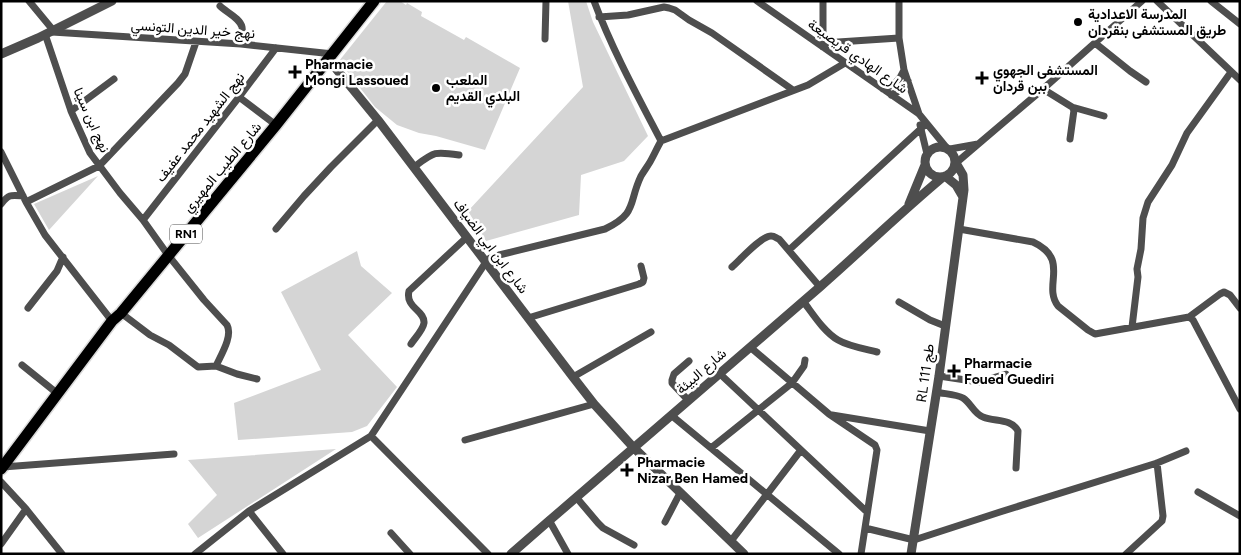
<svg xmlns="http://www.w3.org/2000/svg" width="1241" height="555" viewBox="0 0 1241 555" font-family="Figtree,Vazirmatn,sans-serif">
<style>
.green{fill:#d5d5d5}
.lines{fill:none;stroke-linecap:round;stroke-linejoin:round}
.primary-casing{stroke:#dbdbdb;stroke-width:14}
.minor{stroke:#4e4e4e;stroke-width:7}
.tertiary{stroke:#4e4e4e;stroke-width:9}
.primary{stroke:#000;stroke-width:11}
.poi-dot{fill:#000;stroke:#fff;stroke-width:2}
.labels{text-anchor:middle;stroke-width:5;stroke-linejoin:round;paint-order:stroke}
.shield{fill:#fff;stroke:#4c4c4c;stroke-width:1}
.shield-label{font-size:12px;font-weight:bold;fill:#000}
.poi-label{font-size:14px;font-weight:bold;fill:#000;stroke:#fff;text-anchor:start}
.street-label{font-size:14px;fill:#000;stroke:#fff}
</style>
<rect width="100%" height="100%" fill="#fff"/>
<!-- green -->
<path class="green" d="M387,1H400L406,5L407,3L422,12L421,16L464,40L466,37L520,68L485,150L436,136L419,133L397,125L375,107L339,61Z
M568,1H586L593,22L648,136L624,161L581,175L579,215L486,241L468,211L583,87Z
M98,176L49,230L34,204Z
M357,251L361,266L392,293L348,335L397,387L367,426L352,432L238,440L234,403L321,370L281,292Z
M336,449L198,538L188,524L217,495L188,460Z"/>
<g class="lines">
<!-- primary casing -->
<g class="primary-casing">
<path id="primary" d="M1,469L112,321L121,313L276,125L374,1"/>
</g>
<!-- minor -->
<path class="minor" d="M29,1L53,30
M594,1C612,49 637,95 661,141
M757,1L919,114L946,147
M899,1V38L904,70L919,114
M1157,1L1240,80
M1211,1L1240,24
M220,6C226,12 240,18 242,27C243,32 241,39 241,44
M599,17L628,15L664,7L669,8L675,10L689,20L712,33L793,90
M52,32L241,44L333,54
M45,34L71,111L90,153L120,193L143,220L168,255L204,300L227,325C233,336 221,355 216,366
M545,39L546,1
M823,43L899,38
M1095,43L1130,71L1146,82
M823,47V1
M883,89C894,86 900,80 904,70
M1043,89L1072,107L1074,110L1070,139
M891,95L901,90L908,81
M239,97L276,125
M1072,107L1104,116
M71,111L114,79
M920,125L927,154
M950,149L978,144
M1,152L26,202L45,235L112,321
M956,163L1043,89L1142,1
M414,167C434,152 434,151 459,155
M26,202L99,166L178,83L185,74L196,42
M1,204C9,194 11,195 23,196
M143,220L239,97L276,48
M276,229L304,196L331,167L378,120
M959,229L1033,242C1071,260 1042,285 1058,306L1088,330L1095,334L1189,317L1220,294L1224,292L1230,295L1240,308
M789,250L926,124
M732,267C740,260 761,236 771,236C775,236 776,238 779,239L820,287
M803,301C813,314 824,332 838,340C848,346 865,349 877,352
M899,302L930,320L945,326
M28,308L57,271L63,257
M121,313L150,335L169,345L198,367L216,366L237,374L257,379
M1189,317L1193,320L1240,409
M528,318L639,284L643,282L644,278L641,266
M1132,327L1138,277L1137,269L1141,249L1143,218L1148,202L1172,165L1187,133L1231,72
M411,344C415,338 423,330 424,323C425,310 405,308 409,291L467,237
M750,347L829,414L875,445L877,450L861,554
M22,365L58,394
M719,373L867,512
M939,376L979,382L1006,374
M573,377L651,332
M936,392C944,394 956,394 963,398C971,403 974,414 983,417C995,422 1011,418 1018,431L1016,468
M688,400L672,383V380L674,374L689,361
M671,415L839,554
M832,415L930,431
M371,436L488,554
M465,440L594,404
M711,448L792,383L804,366L805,360
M3,467L174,454
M1,482L26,509L62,554
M1198,492L1240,516
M576,497L598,523L603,528L634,545
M249,511L283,554
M549,520L568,554
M665,522L680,493
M865,528L914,540L1000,512L1157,463L1186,451
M391,533L410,554
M731,541L801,450
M1,544L26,509
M195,554L249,511L371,436L486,262L490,258L499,255L605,229C638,213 628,203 641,176C644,171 647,167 650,162C654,155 657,148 661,141L808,85L845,63
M1126,554L1162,521L1163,516L1157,463"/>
<!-- tertiary -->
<path class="tertiary" d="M1,54L38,38L112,1
M328,59L378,120L573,377L594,404L633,447L744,554
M925 162a15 15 0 1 1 30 0a15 15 0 1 1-30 0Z
M945,176L956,185L963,197
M909,204L925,165
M511,554C614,464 718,375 821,286C862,250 901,212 943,177
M911,554L939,376L964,190L963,175L956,163"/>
<!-- primary -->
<use href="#primary" class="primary"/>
</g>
<!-- markers -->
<g class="poi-dot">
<circle cx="1078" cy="22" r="5"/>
<path d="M292.5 64.5h5v5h5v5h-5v5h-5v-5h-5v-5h5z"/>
<path d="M979.5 70.5h5v5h5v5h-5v5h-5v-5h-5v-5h5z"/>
<circle cx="436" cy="88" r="5"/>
<path d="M951.5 363.5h5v5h5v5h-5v5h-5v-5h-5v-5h5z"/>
<path d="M624.5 462.5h5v5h5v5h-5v5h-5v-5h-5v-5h5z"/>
</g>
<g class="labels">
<!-- shield labels -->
<rect class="shield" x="170" y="224.5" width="32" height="19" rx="4"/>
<g class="shield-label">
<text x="186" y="238">RN1</text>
</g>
<!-- poi labels -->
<g class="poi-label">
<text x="1088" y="19">المدرسة الاعدادية<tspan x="1088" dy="16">طريق المستشفى بنقردان</tspan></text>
<text x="305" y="69">Pharmacie<tspan x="305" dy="16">Mongi Lassoued</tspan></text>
<text x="993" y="75">المستشفى الجهوي<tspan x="993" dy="16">ببن قردان</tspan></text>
<text x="446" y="85">الملعب<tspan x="446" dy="16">البلدي القديم</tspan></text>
<text x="964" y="368">Pharmacie<tspan x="964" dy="16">Foued Guediri</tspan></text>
<text x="637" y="467">Pharmacie<tspan x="637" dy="16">Nizar Ben Hamed</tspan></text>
</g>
<!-- street labels -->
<g class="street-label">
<text transform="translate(193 29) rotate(4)" y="5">نهج خير الدين التونسي</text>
<text transform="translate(858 56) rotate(35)" y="5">شارع الهادي قريصيعة</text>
<text transform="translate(92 120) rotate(66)" y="5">نهج ابن سينا</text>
<text transform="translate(200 127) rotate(-52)" y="5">نهج الشهيد محمد عفيف</text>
<text transform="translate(222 167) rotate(-50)" y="5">شارع الطيب المهيري</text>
<text transform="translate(491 246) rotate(53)" y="5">شارع ابن ابي الضياف</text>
<text transform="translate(701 371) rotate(-41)" y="5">شارع البيئة</text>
<text transform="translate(925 373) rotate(-82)" y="5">RL طج 111</text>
</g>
</g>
<!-- border -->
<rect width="1241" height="555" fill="none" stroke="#000000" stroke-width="5"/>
</svg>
